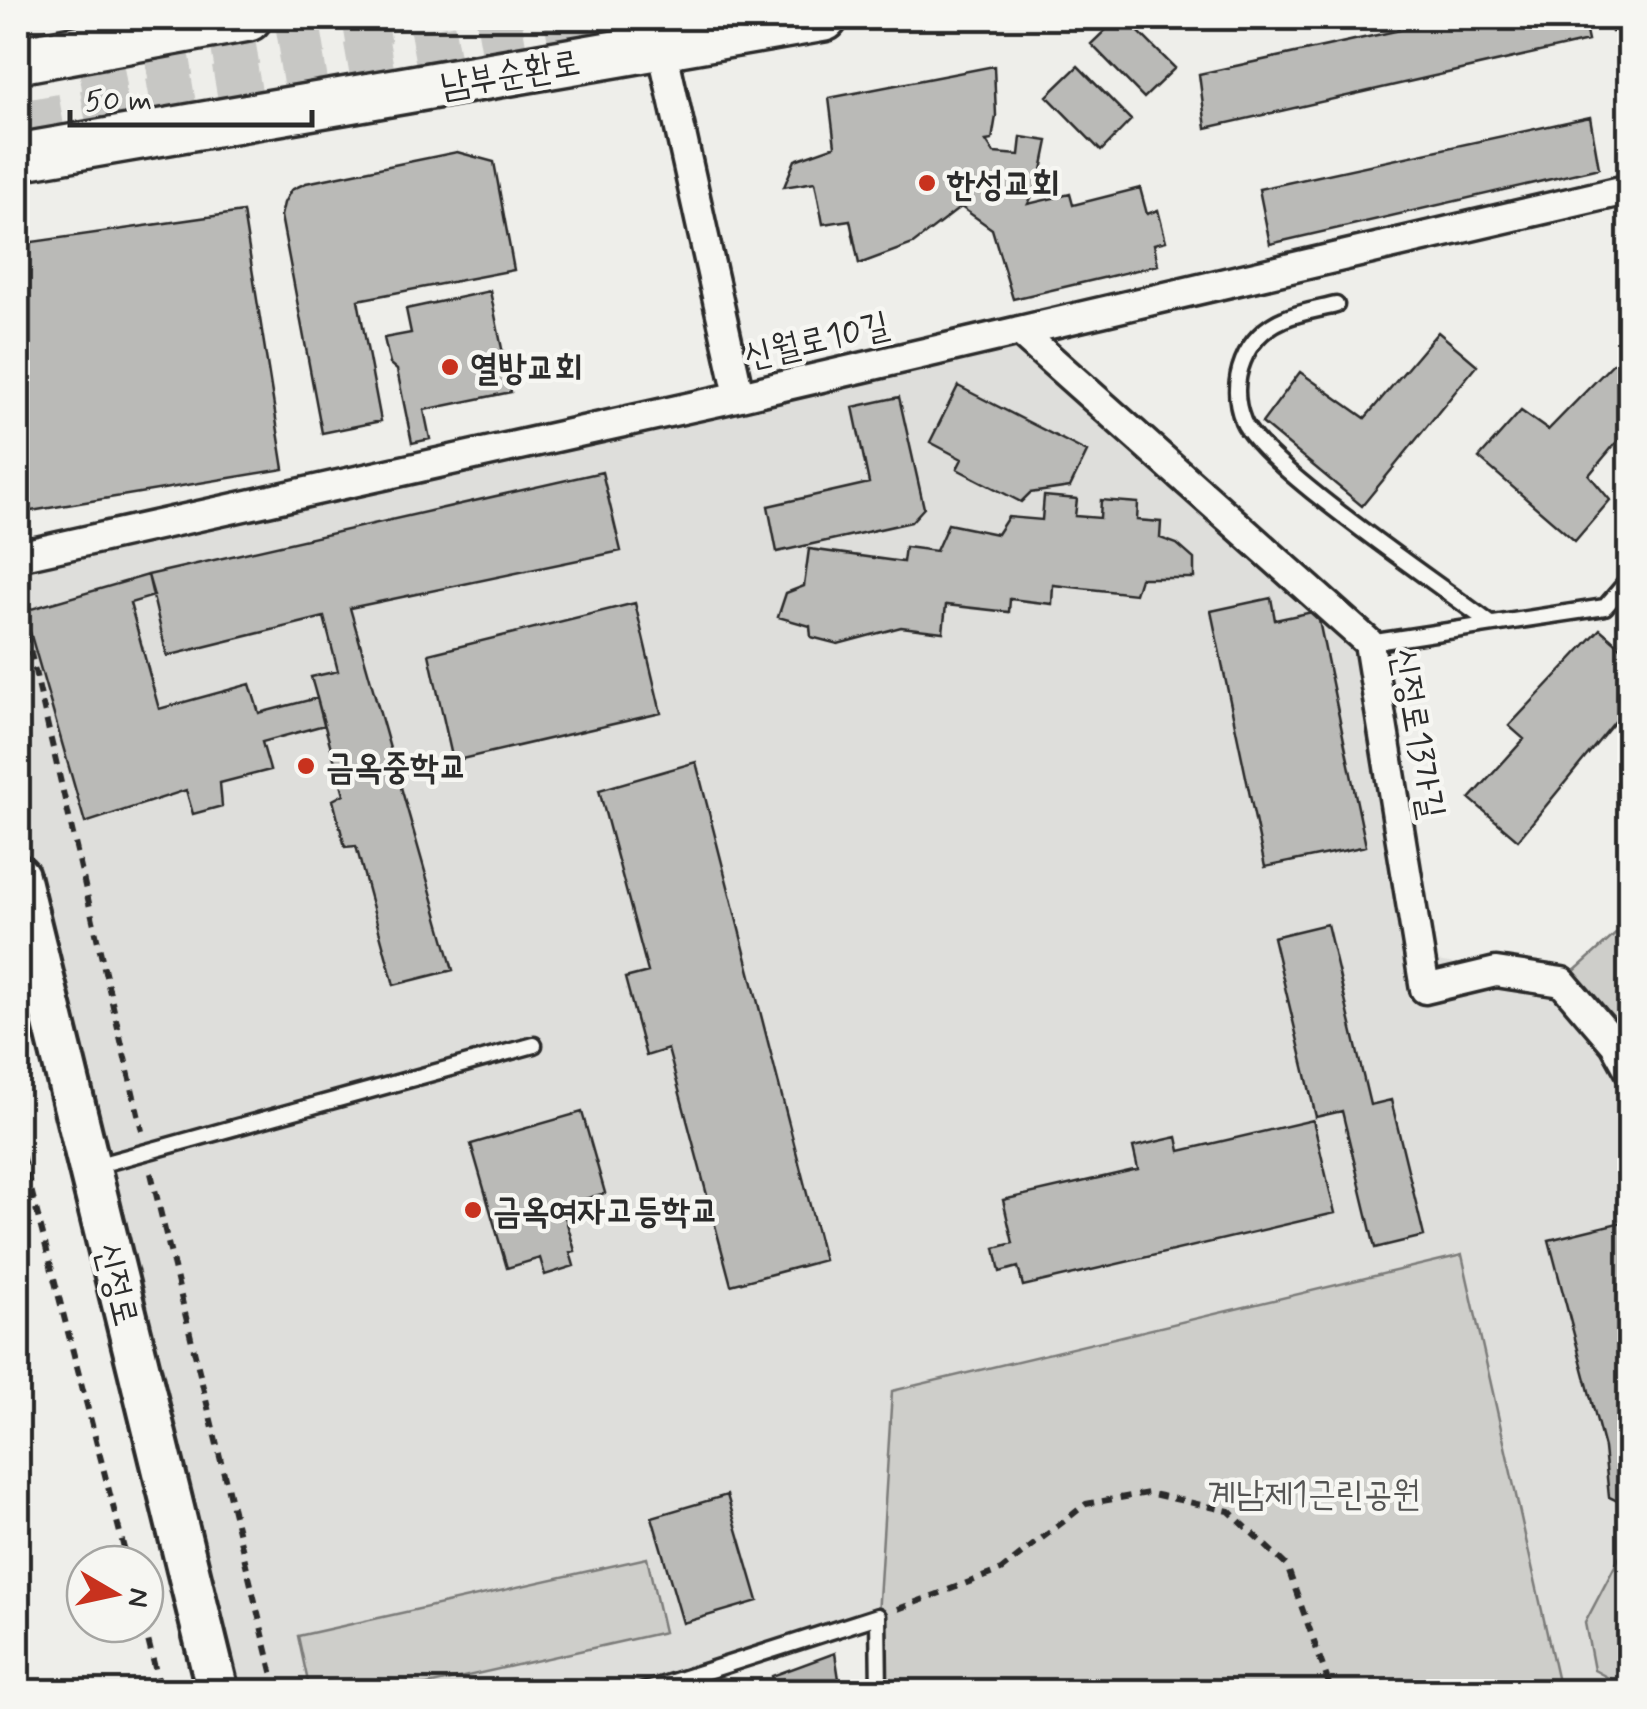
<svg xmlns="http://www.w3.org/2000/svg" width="1647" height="1709" viewBox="0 0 1647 1709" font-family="Mynerve,'Poor Story',sans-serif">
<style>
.built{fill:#dededb}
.green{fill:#cececa;stroke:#7c7c7a;stroke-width:2.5}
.building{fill:#babab7;stroke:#2b2b2b;stroke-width:2.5}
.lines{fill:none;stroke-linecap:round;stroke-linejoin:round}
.primary-tunnel{stroke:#c7c7c4;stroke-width:45;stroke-dasharray:45 22;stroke-linecap:butt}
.service-casing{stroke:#2b2b2b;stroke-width:21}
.minor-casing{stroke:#2b2b2b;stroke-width:35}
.secondary-casing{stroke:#2b2b2b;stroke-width:48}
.primary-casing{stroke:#2b2b2b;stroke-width:52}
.path{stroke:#2b2b2b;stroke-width:6;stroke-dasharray:10 8;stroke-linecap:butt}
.service{stroke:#f6f6f2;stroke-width:14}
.minor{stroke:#f6f6f2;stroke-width:28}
.secondary{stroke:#f6f6f2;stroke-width:40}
.primary{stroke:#f6f6f2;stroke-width:45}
.poi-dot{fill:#c8321e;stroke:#f6f6f2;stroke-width:4}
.labels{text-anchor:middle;stroke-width:9;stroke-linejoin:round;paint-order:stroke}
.street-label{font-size:35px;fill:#2b2b2b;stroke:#f6f6f2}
.poi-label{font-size:35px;font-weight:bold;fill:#2b2b2b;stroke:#f6f6f2;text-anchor:start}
.park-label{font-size:35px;fill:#545453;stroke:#f6f6f2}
</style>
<rect width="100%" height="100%" fill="#eeeeea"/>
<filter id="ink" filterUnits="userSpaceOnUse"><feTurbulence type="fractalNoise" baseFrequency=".01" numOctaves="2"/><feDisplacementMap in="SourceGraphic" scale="20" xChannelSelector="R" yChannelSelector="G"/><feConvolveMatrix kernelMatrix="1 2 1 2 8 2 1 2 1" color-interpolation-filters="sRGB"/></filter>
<g filter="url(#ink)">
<!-- built -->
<path class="built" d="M1019,331L1369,643L1420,958L1562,982L1629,1071V1691H1560L1462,1256L892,1391L878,1616L641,1691H218L18,876V556Z"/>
<!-- green -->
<path class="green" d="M1629,922V1071L1562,982Z
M1462,1255L1560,1691L879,1692L878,1616L892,1391Z
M1629,1539L1630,1689H1629L1594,1670L1585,1623Z
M647,1558L664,1632L401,1691H310L298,1636Z"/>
<!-- building -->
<path class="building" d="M1118,18H1125L1175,68L1144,98L1091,44Z
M1455,18H1583L1588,41L1206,128L1199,74Z
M1609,18H1630V28L1612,32Z
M994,66L996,116L992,140L986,141L994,153L1019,155L1021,137L1048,141L1040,180L1028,204L1070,194L1073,205L1140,188L1147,214L1158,210L1166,241L1154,244L1158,265L1013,299L992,229L961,207L913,244L859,264L850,220L823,224L815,182L784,187L795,160L835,146L829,98Z
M1078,66L1131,120L1101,151L1047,96Z
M1590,117L1599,168L1270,244L1259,189Z
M457,152L494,162L514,270L358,300L381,421L322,433L281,216L284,203L291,190L306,183Z
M243,212L284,469L19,513L18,244Z
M490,291L511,392L424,410L430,439L412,443L397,370L390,364L384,338L411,333L406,309Z
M1438,332L1477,365L1362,506L1262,423L1300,372L1365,418Z
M1630,346V426L1589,475L1610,500L1575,541L1479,458L1521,411L1548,430Z
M958,386L1087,452L1070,487L1030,493L1021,502L957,469L962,459L930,442Z
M899,397L924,508L911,522L777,552L768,506L869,483L853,407Z
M602,472L621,551L350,608L453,970L394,985L356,846L345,847L333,800L344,794L311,677L338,671L324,617L167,656L148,575Z
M1044,496L1077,499L1075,516L1100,518L1101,500L1138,503L1137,520L1161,522L1160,538L1177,544L1194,559V578H1140L1135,594L1053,585L1052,604L1010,599L1009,612L946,605L943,632L901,627L838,644L811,637L810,626L778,617L786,593L804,586L809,549L903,562L905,547L936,551L948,524L997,534L1008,517L1042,520Z
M148,575L154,596L130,603L159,709L250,684L259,713L317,698L324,725L262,742L270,770L220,783L222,806L193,814L186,790L85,823L24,611Z
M1271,598L1275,620L1317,611L1366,846L1265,867L1211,611Z
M635,603L661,713L453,761L429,654Z
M1600,629L1630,655V703L1518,840L1470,799L1524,739L1509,726Z
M696,762L824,1260L731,1285L668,1049L646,1056L625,978L648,972L599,790Z
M1327,924L1370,1105L1391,1100L1424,1236L1375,1248L1342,1111L1316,1117L1273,937Z
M582,1112L605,1193L562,1206L575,1251L570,1252L574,1266L545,1275L540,1258L507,1268L471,1144Z
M1313,1120L1335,1213L1023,1286L1018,1267L1000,1272L995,1248L1013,1243L1003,1200L1138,1169L1133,1147L1177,1137L1180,1151Z
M1630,1220V1507L1609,1497L1604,1448L1549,1240Z
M727,1495L758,1601L683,1623L652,1517Z
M18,1527L29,1581L18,1583Z
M835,1653L841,1692H775L772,1676Z"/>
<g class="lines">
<!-- primary-tunnel -->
<path class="primary-tunnel" d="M79,71L398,18
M18,124L621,18"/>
<!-- service casing -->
<g class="service-casing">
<path id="service" d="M1336,305C1320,309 1300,312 1284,319C1245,335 1227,381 1243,421C1262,466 1443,587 1491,624
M1369,643L1605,607L1630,578
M95,1166L534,1045
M641,1692L878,1616L879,1692"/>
</g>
<!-- minor casing -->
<g class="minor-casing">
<path id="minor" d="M647,18L662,48L739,395
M1019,331L1369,643L1425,989L1496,972L1562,982L1615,1044L1630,1071
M18,556L723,400L1630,189"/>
</g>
<!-- secondary casing -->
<g class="secondary-casing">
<path id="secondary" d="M18,876L218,1692"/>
</g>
<!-- primary casing -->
<g class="primary-casing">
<path id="primary" d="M18,60L248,18
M18,157L824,18"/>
</g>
<!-- path -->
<path class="path" d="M18,598L142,1131
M18,1139L128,1564
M151,1173L277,1692
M898,1609L1001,1570L1086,1504L1148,1493L1229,1511L1287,1566L1332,1692
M144,1624L161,1692"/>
<!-- service -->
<use href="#service" class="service"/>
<!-- minor -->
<use href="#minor" class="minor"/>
<!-- secondary -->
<use href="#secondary" class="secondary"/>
<!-- primary -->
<use href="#primary" class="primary"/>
</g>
</g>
<!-- markers -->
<g class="poi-dot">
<circle cx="927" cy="183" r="10"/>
<circle cx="450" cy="367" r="10"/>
<circle cx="306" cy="766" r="10"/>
<circle cx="473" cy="1210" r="10"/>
</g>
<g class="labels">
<!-- street labels -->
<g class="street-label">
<text transform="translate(510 73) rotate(-10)" y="12">남부순환로</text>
<text transform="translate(816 339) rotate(-13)" y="12">신월로10길</text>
<text transform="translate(1419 733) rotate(80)" y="12">신정로13가길</text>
<text transform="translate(118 1284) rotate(76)" y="12">신정로</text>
</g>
<!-- poi labels -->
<g class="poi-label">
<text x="947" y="195">한성교회</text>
<text x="470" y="379">열방교회</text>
<text x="326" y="778">금옥중학교</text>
<text x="493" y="1222">금옥여자고등학교</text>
</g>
<!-- park labels -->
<g class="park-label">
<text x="1314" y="1505">계남제1근린공원</text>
</g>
</g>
<!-- margin -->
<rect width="1647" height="1709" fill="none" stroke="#f6f6f2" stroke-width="60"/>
<rect x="30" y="30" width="1587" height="1649" fill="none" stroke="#2b2b2b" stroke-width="4" filter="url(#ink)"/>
<!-- north arrow -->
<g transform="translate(115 1594) rotate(99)"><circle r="48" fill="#f6f6f2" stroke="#a5a5a2" stroke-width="2.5"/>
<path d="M0-8L18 38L0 25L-18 38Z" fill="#c8321e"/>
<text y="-15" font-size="28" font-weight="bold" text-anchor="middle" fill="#2b2b2b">N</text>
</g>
<!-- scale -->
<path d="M70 110v15h242v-15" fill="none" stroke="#2b2b2b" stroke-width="5"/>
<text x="85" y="110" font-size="30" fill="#2b2b2b" stroke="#f6f6f2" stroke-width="8" paint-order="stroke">50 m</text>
</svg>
